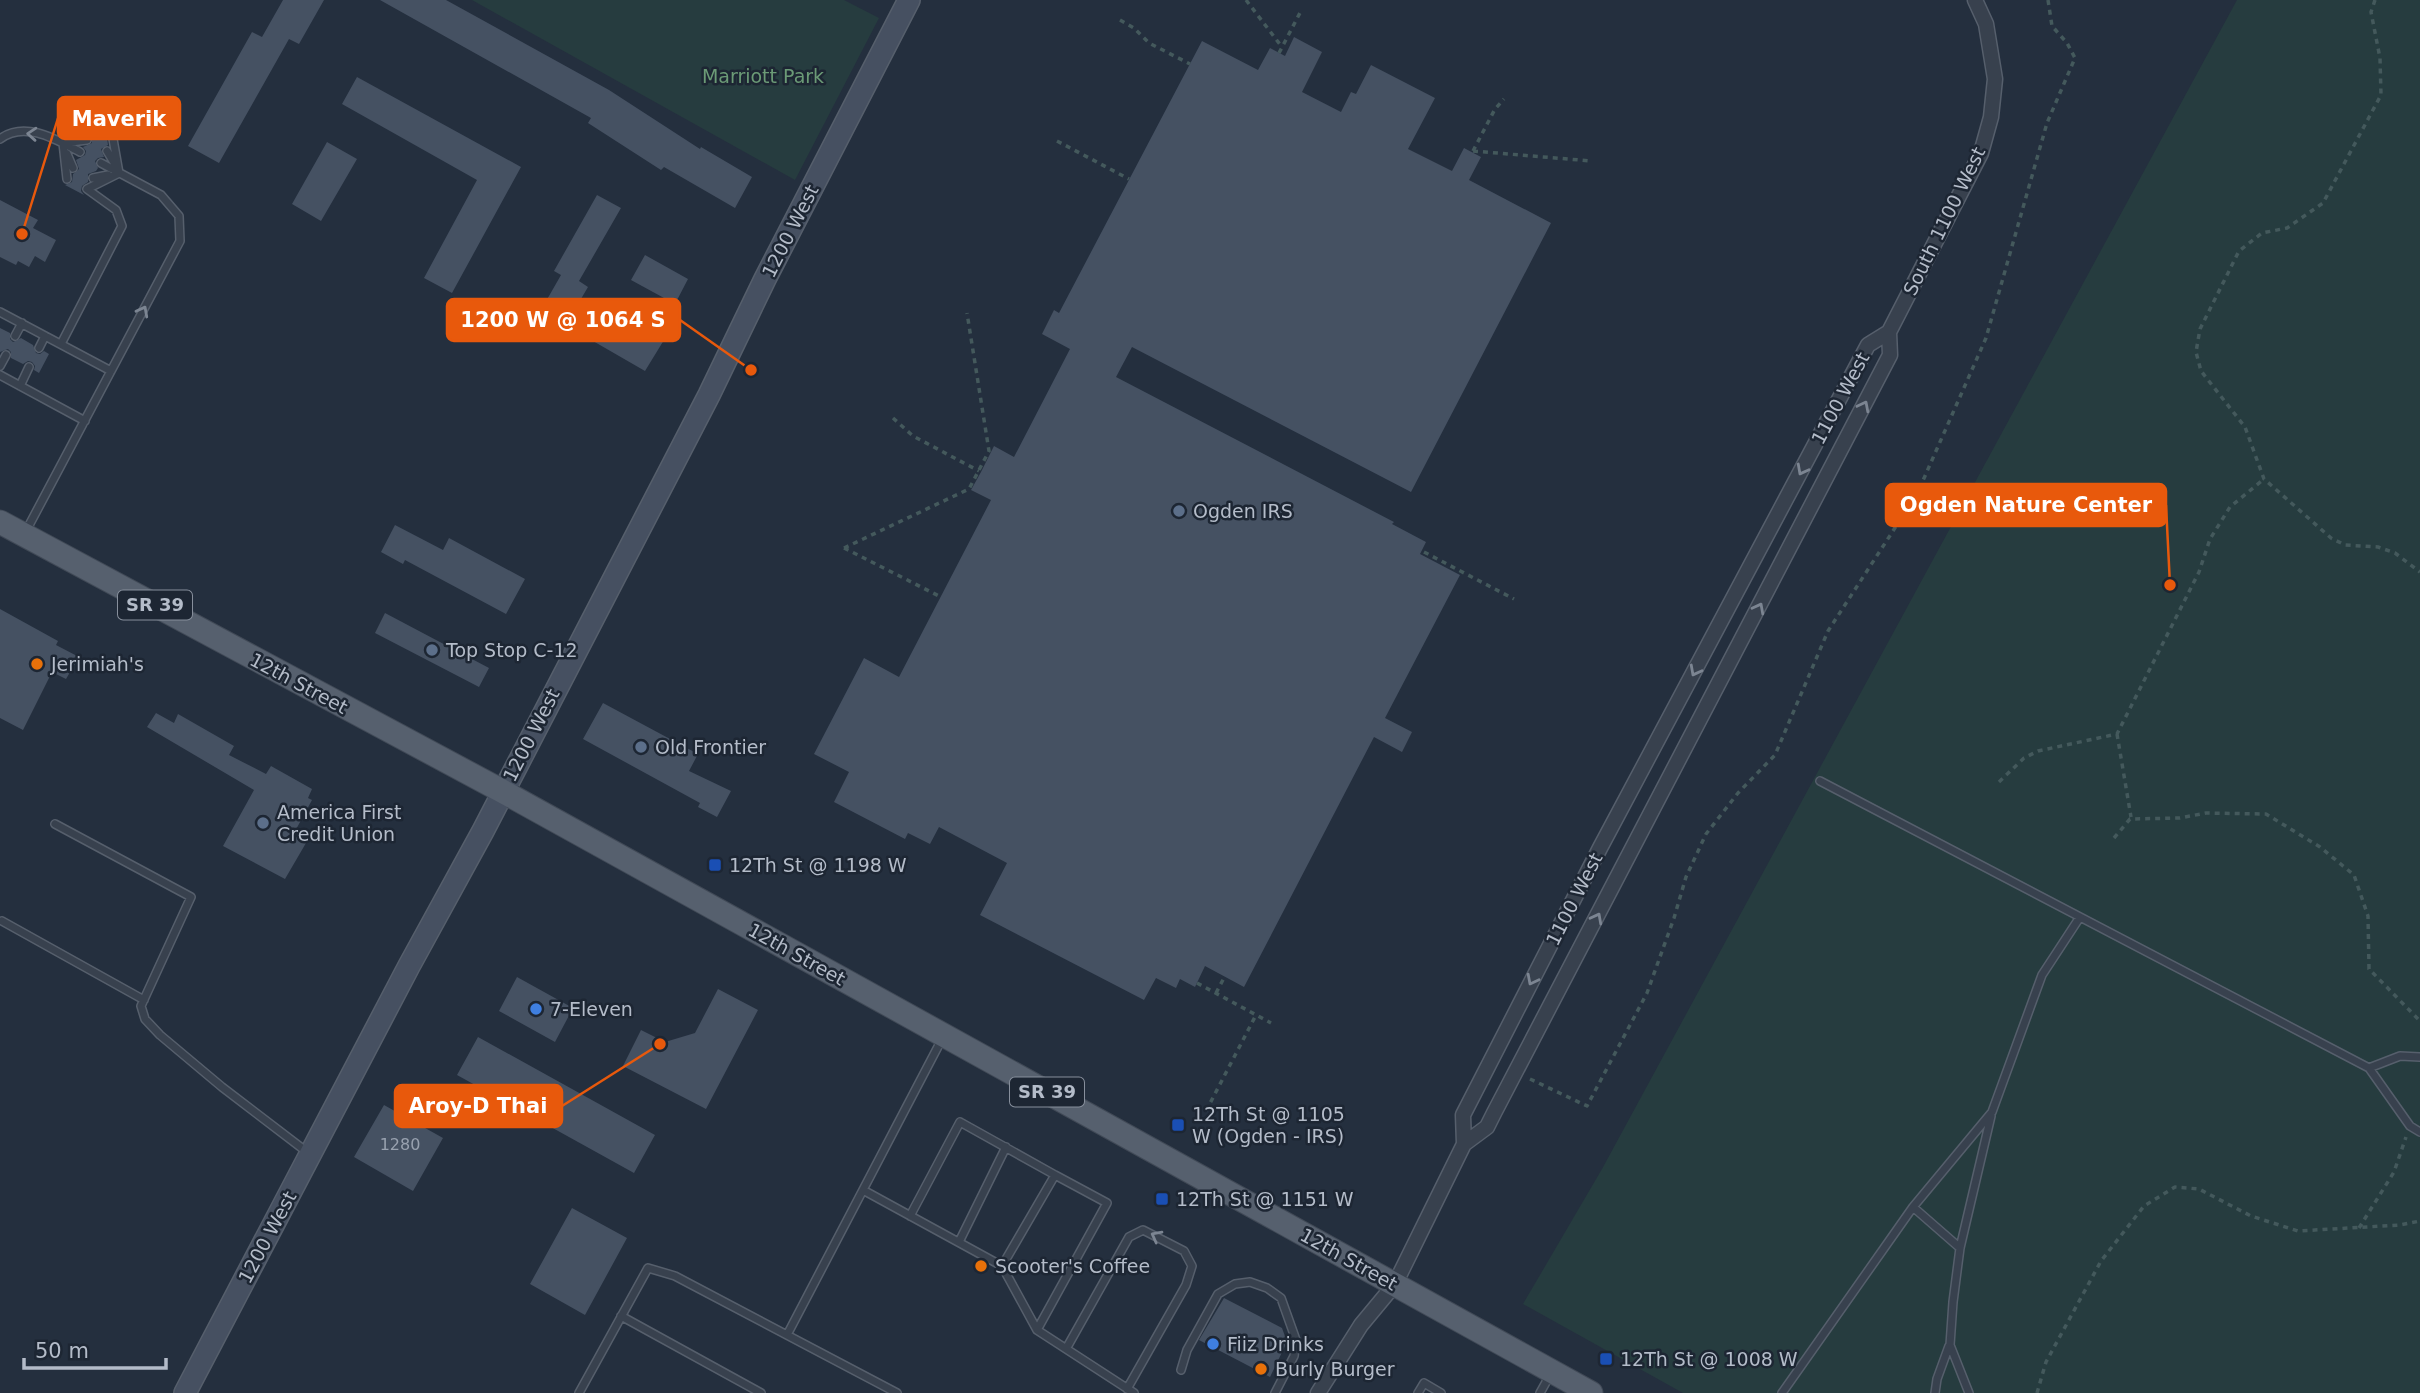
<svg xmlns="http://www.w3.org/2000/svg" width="2420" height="1393" viewBox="0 0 2420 1393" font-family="'DejaVu Sans',sans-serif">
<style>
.green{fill:#263c3f}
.building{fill:#455162}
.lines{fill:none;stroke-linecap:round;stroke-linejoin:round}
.lane-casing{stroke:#565f6c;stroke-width:10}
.street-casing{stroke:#565f6c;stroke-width:17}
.secondary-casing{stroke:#565f6c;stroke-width:24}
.primary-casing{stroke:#414a57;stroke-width:25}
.path{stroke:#44595c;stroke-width:3.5;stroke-dasharray:5 5;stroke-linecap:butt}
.lane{stroke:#38414e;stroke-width:7}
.street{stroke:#38414e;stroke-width:14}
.secondary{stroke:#465061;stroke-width:21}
.primary{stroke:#56606e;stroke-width:23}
.oneway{stroke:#7c8592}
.service-dot{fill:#5c6f8a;stroke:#1d2633;stroke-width:2.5}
.food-dot{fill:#e8710a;stroke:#1d2633;stroke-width:2.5}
.transit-dot{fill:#1a4fb4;stroke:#1d2633;stroke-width:2.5}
.shop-dot{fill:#3f7fe0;stroke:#1d2633;stroke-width:2.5}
.labels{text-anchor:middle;stroke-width:5;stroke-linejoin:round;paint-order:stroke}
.number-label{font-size:16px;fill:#98a1af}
.shield{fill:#1d2633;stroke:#878f9c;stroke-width:2}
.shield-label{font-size:18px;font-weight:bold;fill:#b4bcc9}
.park-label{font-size:19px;fill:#6b9a76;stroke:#1d2633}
.street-label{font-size:19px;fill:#b4bcc9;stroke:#1d2633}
.poi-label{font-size:19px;fill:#b4bcc9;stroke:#1d2633;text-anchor:start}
.leader{fill:none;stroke:#e8590c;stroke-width:2.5}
.callout-dot{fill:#e8590c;stroke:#1d2633;stroke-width:2.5}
.callout{fill:#e8590c;stroke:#e8590c;stroke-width:2.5}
.callout-label{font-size:21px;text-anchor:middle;font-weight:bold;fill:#fff}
</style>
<rect width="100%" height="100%" fill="#242f3e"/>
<!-- green -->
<path class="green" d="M472,0H844L879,18L795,180Z
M2237,0H2420V1393H1683L1523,1304L1602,1169Z"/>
<!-- building -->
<path class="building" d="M283,0H324L299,44L289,39L219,163L188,146L252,32L262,37Z
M380,0H446L609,90L700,149L701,147L752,177L735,208L664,167L661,170L588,123L591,118Z
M1294,37L1322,52L1302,92L1341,112L1351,92L1356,94L1371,65L1435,98L1408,149L1452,171L1464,148L1481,157L1469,180L1551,223L1411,492L1132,347L1116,377L1394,522L1392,524L1426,542L1420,554L1460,575L1385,718L1412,732L1402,752L1374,737L1244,987L1205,966L1195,987L1180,979L1176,988L1156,978L1144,1000L980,915L1007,863L939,827L930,844L908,833L905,839L834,802L849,772L814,754L864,658L899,677L991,500L971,490L981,472L994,446L1014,457L1070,349L1042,334L1054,310L1059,313L1202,41L1258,70L1270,48L1285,56Z
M357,77L521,167L452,293L424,278L477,180L342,104Z
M98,127L111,133L107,138L108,145L101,149L104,157L98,158L95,161L98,168L96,171L88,174V182L82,186L81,191L84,195L65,185L72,182L73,174L79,169L76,160L85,155L86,151L83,147L92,143V136L97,133Z
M327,142L357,159L321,221L292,204Z
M597,195L621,208L579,281L588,287L558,338L533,324L561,275L554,271Z
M0,200L38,220L33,228L56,240L45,262L35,256L29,267L18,261L16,265L0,257Z
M645,255L688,279L675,304L631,280Z
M612,309L664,340L645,371L593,341Z
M0,328L10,333V339L13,342L21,338L33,345L36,353L40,354L44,351L49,354L39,373L34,370L35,366L32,362L28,361L23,364L11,358V352L8,349L0,352Z
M395,525L443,550L449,538L525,579L506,614L405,560L403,564L381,552Z
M0,609L58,641L56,645L79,657L66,679L52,672L23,730L0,718Z
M385,613L489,668L479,687L375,633Z
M603,703L698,754L689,771L731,791L717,817L698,807L700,803L583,739Z
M156,713L174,723L178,714L234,746L229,755L266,774L271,766L312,789L308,798L312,800L293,835L306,843L285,879L223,846L254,790L147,727Z
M517,977L573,1008L555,1042L499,1011Z
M718,989L758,1010L706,1109L623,1066L641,1030L665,1042L695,1033Z
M478,1037L655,1135L634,1173L457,1075Z
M384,1105L443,1138L413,1191L354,1157Z
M572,1208L627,1238L585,1315L530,1284Z
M1224,1298L1282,1328L1287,1342L1270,1377L1199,1340Z"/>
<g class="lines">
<!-- lane casing -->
<g class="lane-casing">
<path id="lane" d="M0,139C25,120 57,140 80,152
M113,139L119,173
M71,142L87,140
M63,143L67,179
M63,143L92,129
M107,151L116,166
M67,154L73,168
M93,178L108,175
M0,312L111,371
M15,336L22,323
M61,344L122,226L116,210L87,189L119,173
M39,348L45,336
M0,366L6,355
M0,375L85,421
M20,386L29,367
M26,531L180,241L179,216L161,195L101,163
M1820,781L2369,1068L2410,1126L2420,1132
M55,824L191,897L141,1006L145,1019L160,1035L222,1087L307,1152
M2,921L144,1000
M2369,1068L2400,1056L2420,1057
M863,1190L1002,1266L1055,1175L1107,1203L1037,1330L1002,1266
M1913,1207L1960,1248
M910,1216L960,1122L1055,1175
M959,1242L1006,1147
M621,1316L761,1393
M1037,1330L1134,1393
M787,1335L942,1039
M1066,1349L1129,1237L1143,1230L1184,1251L1192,1266L1186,1285L1127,1389
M1181,1370L1187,1350L1218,1294L1235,1284L1250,1282L1267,1288L1281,1298L1296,1340L1294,1356L1275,1393
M579,1393L648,1268L675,1276L897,1393
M1418,1393L1424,1383L1441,1393
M1540,1393L1550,1375
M1782,1393L1913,1207L1992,1112L2042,975L2080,917
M1935,1393L1937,1379L1949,1346
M1969,1393L1950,1345L1953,1302L1960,1248L1991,1116"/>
</g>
<!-- street casing -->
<g class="street-casing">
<path id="street" d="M1889,332L1981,153L1991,117L1995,79L1986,24L1975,0
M1464,1144L1463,1115L1600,848L1868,345L1889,332
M1318,1393L1361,1325L1395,1284L1464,1144L1487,1127L1494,1113L1890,355L1889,332"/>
</g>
<!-- secondary casing -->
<g class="secondary-casing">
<path id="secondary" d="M185,1393L409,966L483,831L709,395L765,279L909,0"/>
</g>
<!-- primary casing -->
<g class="primary-casing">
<path id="primary" d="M0,522L502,791L1591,1393"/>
</g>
<!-- path -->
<path class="path" d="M1246,0L1282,47
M2375,0L2371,12L2380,58L2381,95L2323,203L2287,228L2262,233L2239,251L2200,329L2196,352L2201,371L2245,427L2264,479L2331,538L2345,545L2378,547L2395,553L2420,572
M1120,20L1134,28L1149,43L1190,64
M1279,53L1302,9
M1057,141L1129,179
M1473,151L1591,161
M1473,151L1495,109L1504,99
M893,418L913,436L979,471
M844,548L969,489L989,451L967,313
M844,548L941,597
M1424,552L1514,599
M2117,734L2131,817
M1999,782L2024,758L2038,751L2117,734L2199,572L2210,539L2230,507L2264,479
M2114,838L2130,819L2180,818L2206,813L2266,814L2320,847L2354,875L2368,916L2369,969L2420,1021
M1197,983L1271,1023
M1216,993L1225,976
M1530,1079L1587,1106L1647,993L1674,918L1686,877L1706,834L1738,793L1775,755L1828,631L1917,494L1986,338L2047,123L2075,58L2067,43L2052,26L2048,0
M1206,1111L1256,1015
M2359,1228L2394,1172L2406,1137
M2037,1393L2046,1362L2101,1261L2144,1206L2175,1187L2199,1189L2251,1216L2298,1231L2400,1225L2420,1221"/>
<!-- lane -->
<use href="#lane" class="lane"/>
<!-- street -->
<use href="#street" class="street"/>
<!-- secondary -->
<use href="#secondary" class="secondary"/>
<!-- primary -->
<use href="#primary" class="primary"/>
</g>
<!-- one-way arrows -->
<defs><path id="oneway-chevron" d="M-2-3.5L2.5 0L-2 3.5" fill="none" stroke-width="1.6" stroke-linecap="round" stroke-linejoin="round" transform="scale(1.75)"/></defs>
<g class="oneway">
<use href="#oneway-chevron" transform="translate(32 134) rotate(-176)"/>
<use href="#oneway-chevron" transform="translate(143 311) rotate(-62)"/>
<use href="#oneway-chevron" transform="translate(1864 406) rotate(-63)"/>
<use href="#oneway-chevron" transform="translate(1802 470) rotate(118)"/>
<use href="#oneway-chevron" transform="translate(1759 608) rotate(-62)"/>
<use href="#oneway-chevron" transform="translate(1695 671) rotate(118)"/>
<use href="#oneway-chevron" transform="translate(1597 918) rotate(-62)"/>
<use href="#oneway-chevron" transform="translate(1532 980) rotate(117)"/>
<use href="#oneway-chevron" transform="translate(1156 1236) rotate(-152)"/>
</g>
<!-- markers -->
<g class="service-dot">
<circle cx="1179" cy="511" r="7"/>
<circle cx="432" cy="650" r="7"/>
<circle cx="641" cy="747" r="7"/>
<circle cx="263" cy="823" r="7"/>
</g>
<g class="food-dot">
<circle cx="37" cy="664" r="7"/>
<circle cx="981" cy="1266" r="7"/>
<circle cx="1261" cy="1369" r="7"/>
</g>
<g class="transit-dot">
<rect x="708" y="858" width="14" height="14" rx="3.5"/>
<rect x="1171" y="1118" width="14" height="14" rx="3.5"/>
<rect x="1155" y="1192" width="14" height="14" rx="3.5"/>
<rect x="1599" y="1352" width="14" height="14" rx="3.5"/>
</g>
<g class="shop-dot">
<circle cx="536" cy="1009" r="7"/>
<circle cx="1213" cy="1344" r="7"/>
</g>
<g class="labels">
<!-- number labels -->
<g class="number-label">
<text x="400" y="1150">1280</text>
</g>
<!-- shield labels -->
<g class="shield">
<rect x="118" y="590.5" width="74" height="29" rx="5"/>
<rect x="1010" y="1077.5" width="74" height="29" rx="5"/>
</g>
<g class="shield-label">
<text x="155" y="611">SR 39</text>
<text x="1047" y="1098">SR 39</text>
</g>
<!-- park labels -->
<g class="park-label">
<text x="763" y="83">Marriott Park</text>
</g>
<!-- street labels -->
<g class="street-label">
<text transform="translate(1944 221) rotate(-64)" y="7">South 1100 West</text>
<text transform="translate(790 231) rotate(-63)" y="7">1200 West</text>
<text transform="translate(1840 398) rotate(-62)" y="7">1100 West</text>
<text transform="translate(299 683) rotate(28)" y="7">12th Street</text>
<text transform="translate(531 735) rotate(-63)" y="7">1200 West</text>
<text transform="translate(1574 899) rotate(-63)" y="7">1100 West</text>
<text transform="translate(797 954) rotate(29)" y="7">12th Street</text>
<text transform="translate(267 1237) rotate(-62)" y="7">1200 West</text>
<text transform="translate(1349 1259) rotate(29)" y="7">12th Street</text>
</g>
<!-- poi labels -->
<g class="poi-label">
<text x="1193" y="518">Ogden IRS</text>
<text x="446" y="657">Top Stop C-12</text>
<text x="51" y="671">Jerimiah's</text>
<text x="655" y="754">Old Frontier</text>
<text x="277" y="819">America First<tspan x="277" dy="22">Credit Union</tspan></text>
<text x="729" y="872">12Th St @ 1198 W</text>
<text x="550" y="1016">7-Eleven</text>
<text x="1192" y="1121">12Th St @ 1105<tspan x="1192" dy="22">W (Ogden - IRS)</tspan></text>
<text x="1176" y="1206">12Th St @ 1151 W</text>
<text x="995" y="1273">Scooter's Coffee</text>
<text x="1227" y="1351">Fiiz Drinks</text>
<text x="1620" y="1366">12Th St @ 1008 W</text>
<text x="1275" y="1376">Burly Burger</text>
</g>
</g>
<!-- callouts -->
<path class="leader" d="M22 234L58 118M751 370L680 320M2170 585L2166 505M660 1044L562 1106"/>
<g class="callout-dot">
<circle cx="22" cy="234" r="7"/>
<circle cx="751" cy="370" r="7"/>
<circle cx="2170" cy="585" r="7"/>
<circle cx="660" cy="1044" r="7"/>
</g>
<g class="callout">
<rect x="58" y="97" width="122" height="42" rx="7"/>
<rect x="447" y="299" width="233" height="42" rx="7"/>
<rect x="1886" y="484" width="280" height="42" rx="7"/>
<rect x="395" y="1085" width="167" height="42" rx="7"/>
</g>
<g class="callout-label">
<text x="119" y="126">Maverik</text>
<text x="563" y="327">1200 W @ 1064 S</text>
<text x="2026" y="512">Ogden Nature Center</text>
<text x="478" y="1113">Aroy-D Thai</text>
</g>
<!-- scale -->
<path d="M24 1358v10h142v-10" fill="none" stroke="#b4bcc9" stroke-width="3.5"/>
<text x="35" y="1358" font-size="21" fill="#b4bcc9" stroke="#1d2633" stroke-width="5" paint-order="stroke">50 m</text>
</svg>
